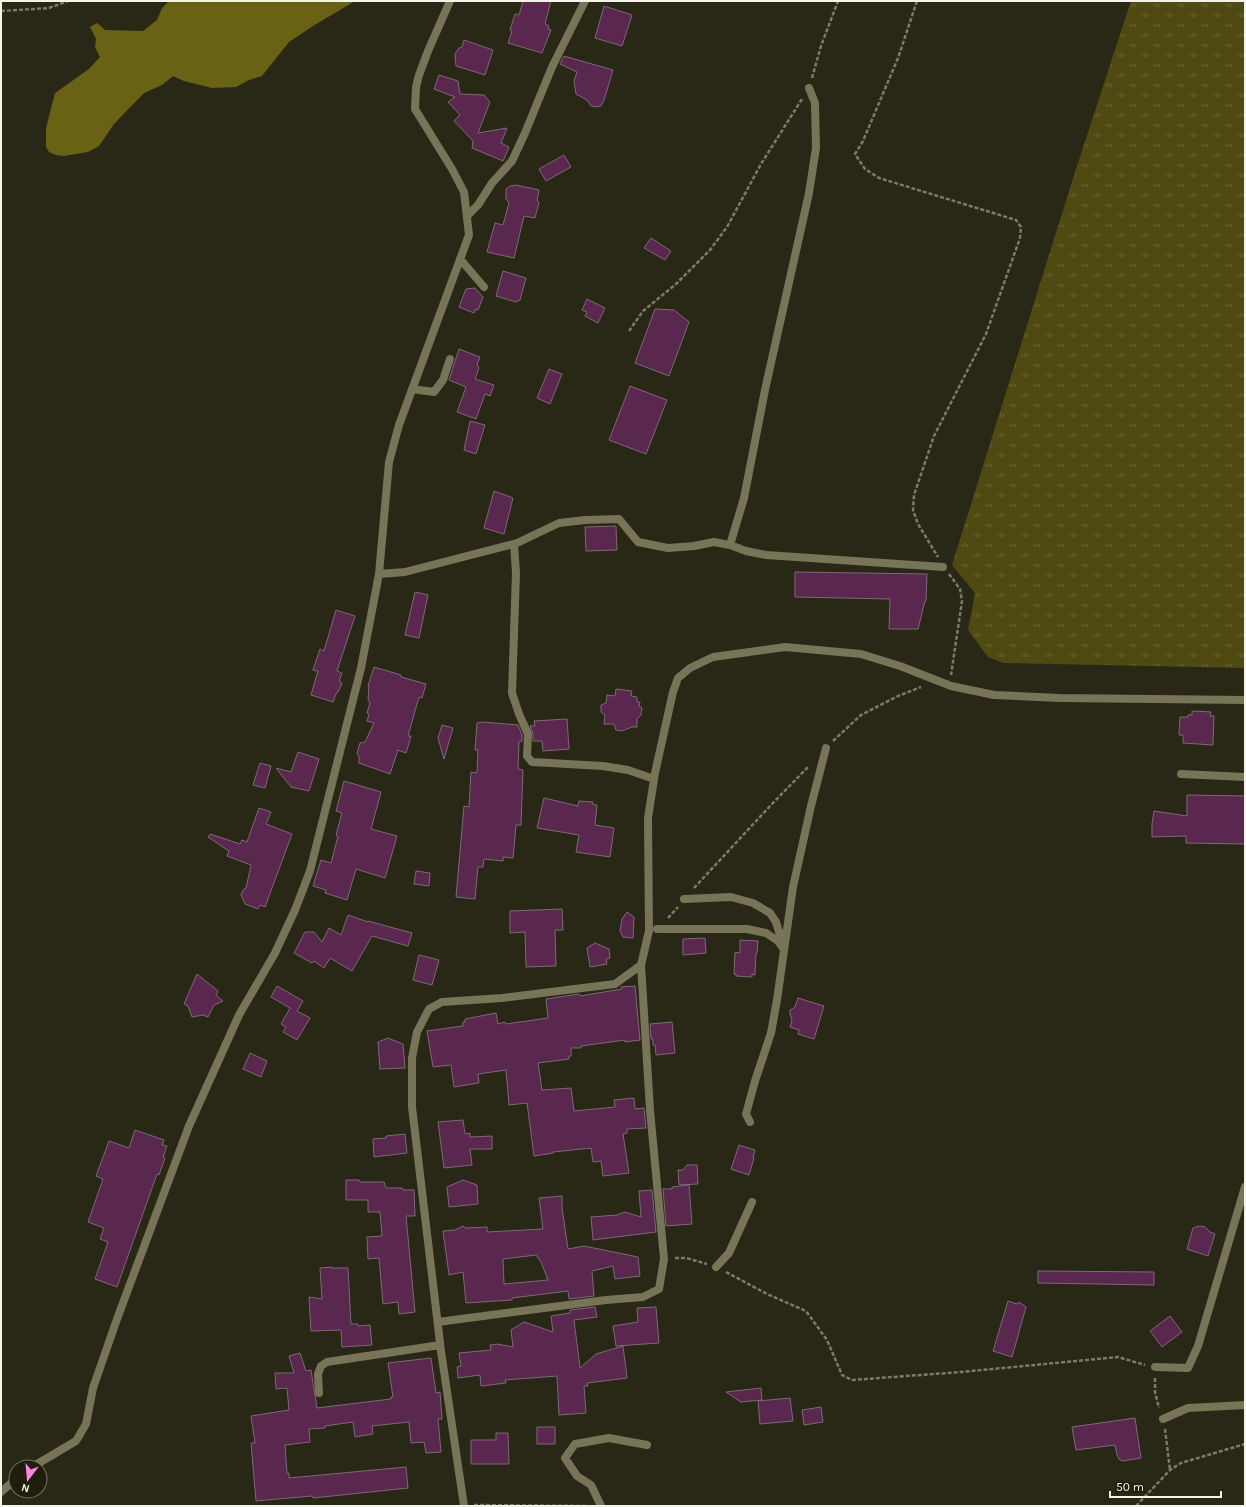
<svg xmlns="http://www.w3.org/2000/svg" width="1246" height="1507" viewBox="0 0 1246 1507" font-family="Karla,sans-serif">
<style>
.grass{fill:url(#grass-tufts)}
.water{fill:#696114}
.building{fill:#5a274e;stroke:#7c6a77;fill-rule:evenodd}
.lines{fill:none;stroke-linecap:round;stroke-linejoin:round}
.path{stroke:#7c7b6b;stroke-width:2.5;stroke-dasharray:4 2;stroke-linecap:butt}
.service{stroke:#777458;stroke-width:8}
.minor{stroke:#777458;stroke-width:8}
</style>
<defs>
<pattern id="grass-tufts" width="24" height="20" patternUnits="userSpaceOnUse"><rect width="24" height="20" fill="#4f4912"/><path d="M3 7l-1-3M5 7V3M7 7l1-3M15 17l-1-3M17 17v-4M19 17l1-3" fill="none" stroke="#696434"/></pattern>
</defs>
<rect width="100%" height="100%" fill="#292715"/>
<!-- grass -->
<path class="grass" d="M1131,1H1245V668L1003,663L988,657L968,630L975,593L952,565L1074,175Z"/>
<!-- water -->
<path class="water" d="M169,1H355L313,26L289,42L262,76L249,80L236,87L212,88L184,81L173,76L162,85L144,93L114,124L99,146L88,152L64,156L56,155L49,152L46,147V128L55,93L89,69L100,57L95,47L96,39L90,27L97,23L105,30L143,31L157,20L162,8Z"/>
<!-- building -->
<path class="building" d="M523,1H551L545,24L549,26L548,29L551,30L542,53L508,43L512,31L510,30L515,14L519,15Z
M604,6L632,15L622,46L595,38Z
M464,40L493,50L485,75L456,66L455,54L459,48L462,47Z
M564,56L613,70L604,100L601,106L597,107L591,106L587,100L576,94L574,81L577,72L560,64Z
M439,75L458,81L460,94L484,95L490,102L478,133L507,128L501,143L509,147L503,161L472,148L473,141L454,121L460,115L448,102L455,97L434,89Z
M564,155L571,167L546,181L539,169Z
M516,185L539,190L537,201L539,202L535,218L524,216L514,258L487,252L495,223L503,225L509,203L506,199V189L510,186Z
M651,238L671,251L665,260L644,248Z
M503,271L526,278L520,300L516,302L496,296Z
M475,288L483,297L478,310L476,309L474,313L459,307L466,289Z
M587,299L605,308L598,323L585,316L587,312L582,310Z
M655,309L674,310L689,322L669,376L635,363Z
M459,349L480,357L477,365L479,368L475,379L494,385L490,396L485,394L476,419L457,412L466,387L449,380Z
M549,369L562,374L550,404L537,398Z
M630,386L667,400L646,454L609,440Z
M470,421L485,425L476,454L464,450Z
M494,491L513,498L504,534L484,528Z
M616,526L617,550L586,551L585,527Z
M795,572L927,574L926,601H925L918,629H889L890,599L795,597Z
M415,592L428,595L419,638L405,635Z
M336,610L355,616L337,671L342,673L339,681L342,683L338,692L336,694L333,702L311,695L318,671L313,670L320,649L324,651Z
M374,667L401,675V677L426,684L422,698L419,697L408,736H411L406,753L398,750L390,774L359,763V756L357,754L359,746L360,743L365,742L374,723L367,721L369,714L367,713L370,703L368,700L369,686H368Z
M616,689L632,691L631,696L637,697V702H640L639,706L642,708L641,715L637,719V727H632L622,731L616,730L614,724H604L605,715L601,712V705L606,703L607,695L615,696Z
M1192,711L1211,712L1210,716H1214L1213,745L1183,743V735H1179L1180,717H1188V715H1192Z
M567,719L569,749L543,751L542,741H533V734L530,726H535L534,721Z
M483,722L518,725L522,735V741L519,742L518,769L523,770L521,825H516L513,858L503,857V861L484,859L483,867H478L475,899L456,897L464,806L469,807L471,772L477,773L478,750H475L477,723Z
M442,725L453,728L444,759L438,738Z
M298,752L319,759L309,791L291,787L276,768L291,772Z
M260,763L271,766L265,788L253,785Z
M344,781L381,792L371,829L397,836L385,878L356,869L347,900L325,893L326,890L313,886L321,860L331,863L338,836L336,835L342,813L336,811Z
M1187,795L1245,796V844L1186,843V836L1152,837V824L1154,811L1187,816Z
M544,798L578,806L579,801L593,802L592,804L597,805L595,825L614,828L610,857L576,852L579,835L537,828Z
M259,808L271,812L266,824L292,834L265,907L260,905L258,909L245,904L241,895L243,890L246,888L251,865L227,856L229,851L208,837L210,834L240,844L242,840L247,842Z
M416,871L430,873L429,886L414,884Z
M562,909L563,930H555L556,966L526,967L525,932L510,933V911Z
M627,912L634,917L633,938L623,937L620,931L622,919Z
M348,915L368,922V921L412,933L408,946L372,936L352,971L330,958L324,968L314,961L312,963L294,953L305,932H314L322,942L329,928L341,935Z
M705,938L706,953L683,955V939Z
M740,940L758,941L757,953H756L755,975L752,974V977L736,976V974H734L735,952L740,953Z
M595,943L609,949L610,958L606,959L607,964L590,967L587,948Z
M419,955L439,960L432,985L413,980Z
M197,974L218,991L216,995L223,1001L214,1005L208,1017L203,1015L192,1017L188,1006L184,1004Z
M277,986L303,1001L297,1011L310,1018L297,1040L283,1032L286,1027L281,1024L290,1008L271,997Z
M635,986L640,1040L625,1042V1040L581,1046V1048H571V1056H569V1059L538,1063L542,1090L571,1088L574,1111L615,1107L614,1100L634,1098L635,1109L644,1108L646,1128L627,1129V1133L623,1134L629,1173L603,1176L601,1161L593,1162L591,1148L553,1152V1153L534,1156L527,1103L509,1105L506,1070L478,1074L479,1083L454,1087L451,1065L433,1067L427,1031L463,1026V1022H465V1019L496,1013L498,1024L505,1022L506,1024L548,1018L546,999L579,994L580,996L622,989L621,987Z
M798,998L824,1006L814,1039L798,1034L799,1030L790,1027L792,1021L790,1014V1010L795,1007Z
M672,1022L675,1053L656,1055L655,1045H653V1039H651L650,1024Z
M388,1038L403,1044L405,1068L380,1069L378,1042Z
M250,1053L267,1061L261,1077L243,1069Z
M463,1120L465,1134L470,1133V1137L492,1136V1149H470L472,1165L444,1168L438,1122Z
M135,1130L164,1140L162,1145L167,1146L163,1157L165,1158L159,1175L157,1174L117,1287L95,1279L108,1242L100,1239L104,1228L88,1222L103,1179L96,1176L109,1141L129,1148Z
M405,1134L407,1153L374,1157L373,1139L386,1138V1136Z
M739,1145L755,1150L753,1158H754L749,1175L731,1169Z
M687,1165H697L698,1184L679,1185L678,1170H683Z
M346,1180H359L360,1182H384L386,1188H402L403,1190H414L415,1216H406L415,1312L399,1314L398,1302L383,1304L379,1258L368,1259L367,1237L382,1236L380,1212H368V1200H346Z
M463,1180L477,1185L478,1204L449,1207L447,1187Z
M689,1185L692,1224L666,1226L663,1189H672V1187Z
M652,1190L656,1232L593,1240L591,1217L617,1215L625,1212L641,1217L639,1191Z
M562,1196V1208L568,1249L584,1246L638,1257L640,1276L615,1279L613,1266L592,1271L594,1296L569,1299L568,1291L512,1298V1300L466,1303L463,1272L449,1275L443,1231L455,1230L463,1226L466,1228L487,1227V1232L543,1229L539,1198ZM536,1255L541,1262L548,1280L504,1284L503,1259Z
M1199,1226L1205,1227L1210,1232L1215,1234L1208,1256L1187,1249L1193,1228Z
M332,1267V1268H348L351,1324H358V1326L370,1325L372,1345L342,1347L341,1330L311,1331L309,1297L322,1299L320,1268Z
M1038,1271L1154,1272V1285L1038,1283Z
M1008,1301L1017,1304L1019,1302L1026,1307L1012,1357L993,1351Z
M595,1307L597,1317L574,1320L580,1368L596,1354L623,1346L627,1378L587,1383L588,1386H584L586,1413L559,1415L557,1376L505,1380L506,1383L481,1386L480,1375L458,1378L457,1367L461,1366L459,1353L491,1350L490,1345L497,1344L513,1347L511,1330L524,1322L553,1332L551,1316L570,1313V1310Z
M656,1307L659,1343L616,1346L613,1326L638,1322L637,1308Z
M1170,1316L1182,1332L1162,1347L1150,1331Z
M300,1353L306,1371L311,1370L317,1408L391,1399V1397H393L388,1363L431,1358L436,1393L440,1392L442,1419H438L441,1452L426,1453L424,1442L411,1443L409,1422L372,1426L373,1434L355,1437L353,1422L325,1426V1428L309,1429L310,1442L285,1445L287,1473H289V1478L406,1467L408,1488L313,1498L312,1496L256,1501L251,1443H255L251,1416L289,1410L287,1388L276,1389L275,1373H294L289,1356Z
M761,1388L762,1400L741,1402L726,1392Z
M790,1398L793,1421L760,1424L758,1401Z
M821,1407L823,1422L804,1425L802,1410Z
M1135,1418L1141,1458L1123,1461L1119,1459L1117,1455L1115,1445L1076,1450L1072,1427Z
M537,1427H555V1444H537Z
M496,1433H508L509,1464H471V1440H496Z"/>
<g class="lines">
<!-- path -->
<path class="path" d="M917,1L898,58L863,141L855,154L865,169L879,178L1016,220L1021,227L1020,238L986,334L934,436L914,495L913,510L918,524L938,557
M1,11L49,8L68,1
M812,78L821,46L838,1
M629,331L643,311L676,284L710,250L727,227L761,164L802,99
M949,574L960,589L962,601L951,675
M833,741L861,715L898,696L921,687
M694,888L771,805L809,766
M668,918L678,907
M675,1258H686L707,1264
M726,1272L767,1294L806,1311L827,1340L842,1375L852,1380L961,1372L1118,1357L1145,1365
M1155,1378V1392L1159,1408
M1165,1429L1170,1470
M474,1505L586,1506
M1136,1506L1170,1470L1181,1463L1245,1444"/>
<!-- service -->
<path class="service" d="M1181,774L1245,777"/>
<!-- minor -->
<path class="minor" d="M467,216L478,205L492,183L512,161L525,133L552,67L585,1
M460,259L484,287
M412,389L434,392L443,380L450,359
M514,544L516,573L512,693L519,714L528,734L527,756L532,762L603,766L628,770L654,779
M730,545L744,498L765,390L809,193L816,148L815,103L809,88
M379,574L405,572L517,543L559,523L585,520L619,519L638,542L668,548L694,546L714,542L730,545L746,551L766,555L943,567
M684,899L731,897L753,903L770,913L776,922L783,945
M657,929H747L766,933L778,941L784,949
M750,1122L746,1114L755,1081L771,1033L777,1000L793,887L811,806L826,748
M716,1267L729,1253L752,1202
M438,1322L606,1300L643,1297L659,1289L664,1259L650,1110L641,965L649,931L648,818L655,773L673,692L678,678L690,668L713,657L785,647L861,654L900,666L951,686L994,695L1059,698L1245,700
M1155,1367L1188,1368L1198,1346L1245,1187
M319,1393L318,1374L321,1366L327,1362L440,1345
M1163,1419L1188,1408L1245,1405
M32,1467L76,1441L86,1424L93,1388L117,1319L189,1126L239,1015L275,953L295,910L310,871L361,668L379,574L389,462L399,425L469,235L464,192L452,169L415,109L416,87L419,75L428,51L450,1
M1,1492L16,1479
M464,1506L441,1351L412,1107V1058L417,1032L429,1009L442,1002L502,998L615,984L641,965
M601,1506L591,1485L577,1476L565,1458L575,1444L609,1438L647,1445"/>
</g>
<!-- border -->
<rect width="1246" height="1507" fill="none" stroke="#f4f3e8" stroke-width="4"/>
<!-- north arrow -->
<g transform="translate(28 1479) rotate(196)"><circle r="19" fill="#1f1d0c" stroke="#747364"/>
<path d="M0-3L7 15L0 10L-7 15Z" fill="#fe86e1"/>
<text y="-6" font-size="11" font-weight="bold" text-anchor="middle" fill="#f4f3e8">N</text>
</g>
<!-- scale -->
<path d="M1110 1491v6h111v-6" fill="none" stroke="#f4f3e8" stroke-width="2"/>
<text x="1116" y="1491" font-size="12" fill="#f4f3e8" stroke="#1f1d0c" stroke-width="3" paint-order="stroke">50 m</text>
</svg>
